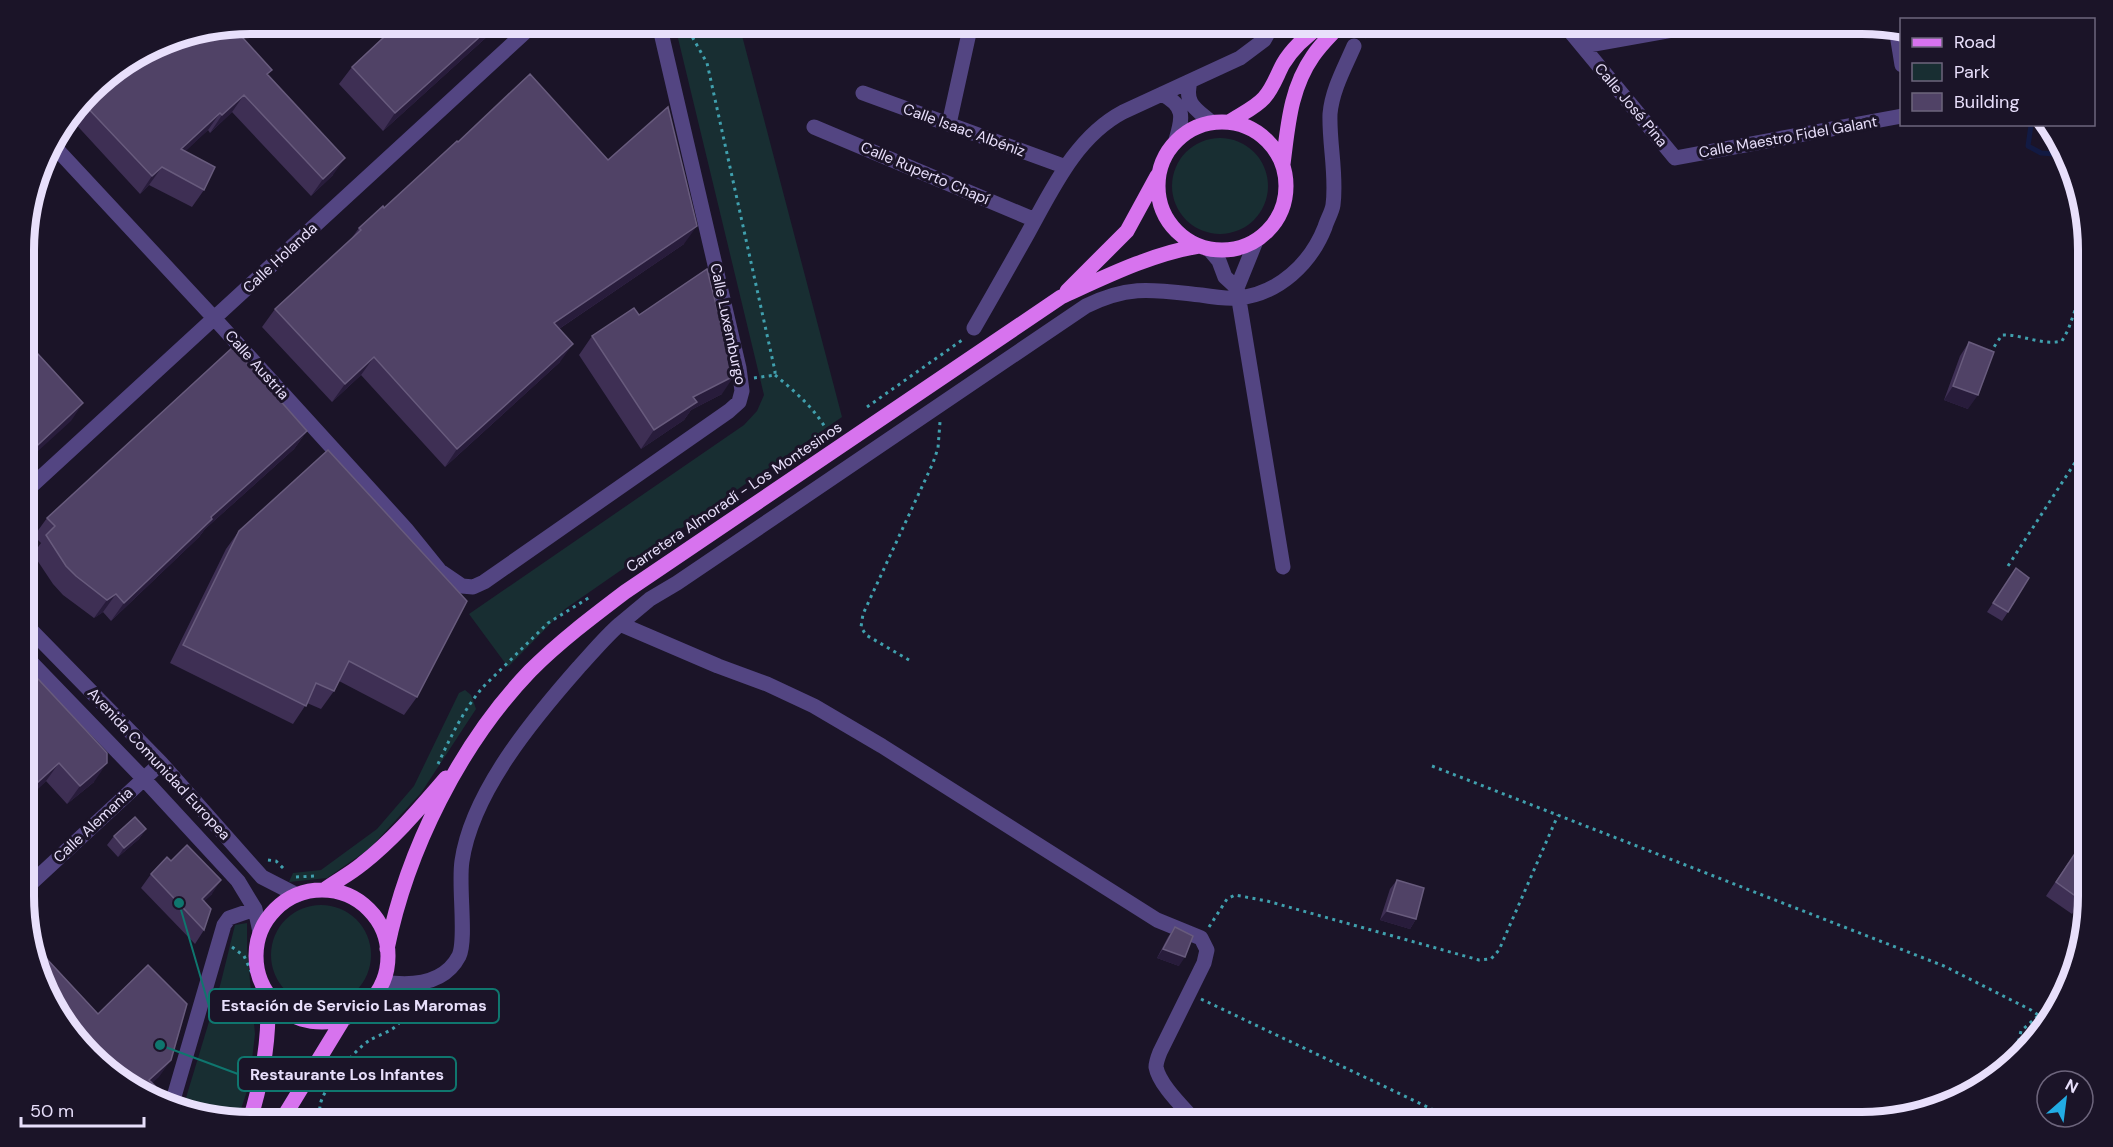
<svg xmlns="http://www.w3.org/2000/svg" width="2113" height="1147" viewBox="0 0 2113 1147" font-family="'DM Sans',sans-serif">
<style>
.green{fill:#182e32}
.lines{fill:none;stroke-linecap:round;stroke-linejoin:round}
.stream{stroke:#121a43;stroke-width:5}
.path{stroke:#40a0ae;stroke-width:3;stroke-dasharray:3 4.5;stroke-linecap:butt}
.minor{stroke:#534582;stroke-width:15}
.major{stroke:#d773ee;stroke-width:15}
.wall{fill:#3e2f54}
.shaded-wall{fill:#281c3b}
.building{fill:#504266;stroke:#685b7d;stroke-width:1.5}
.labels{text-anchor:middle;stroke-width:6;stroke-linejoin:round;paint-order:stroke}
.street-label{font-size:15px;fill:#e8dffb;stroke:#1b1428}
.rim{fill:none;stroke:#e8dffb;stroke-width:8}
.leader{fill:none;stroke:#0f766e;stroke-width:2}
.callout-dot{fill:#0f766e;stroke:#1b1428;stroke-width:2}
.callout{fill:#1b1428;stroke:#0f766e;stroke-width:2}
.callout-label{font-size:16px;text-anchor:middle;font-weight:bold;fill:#e8dffb}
</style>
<rect width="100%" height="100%" fill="#1b1428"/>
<!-- green -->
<path class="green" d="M673,24H739L842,417L565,609L508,667L469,614L744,425L757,411L764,395L677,34Z
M1577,24H1661L1596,36L1587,34Z
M1172 186a48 48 0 1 1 96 0a48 48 0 1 1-96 0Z
M465,690L471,695L476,709L421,793L369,849L327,878L289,882L293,873L321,870L377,829L414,786L459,693Z
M271 955a50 50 0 1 1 100 0a50 50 0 1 1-100 0Z
M247,923V949L255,1034L249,1085L237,1121L192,1115L182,1111L221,982L235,925Z"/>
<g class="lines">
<!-- stream -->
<path class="stream" d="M2031,125L2028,146L2041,153L2066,155"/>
<!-- path -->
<path class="path" d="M685,24L707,63L775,371V375L754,378
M1365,37L1380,24
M1990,353L2002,335C2022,334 2042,346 2062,341L2068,330L2088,274
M775,375C797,393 818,412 828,433
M867,407L965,338
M2008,566L2089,441
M909,660L866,635L861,627L863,614L933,463L938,448L940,422
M438,764C450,738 464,709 483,687L548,623L590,597
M1432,766L1944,966L2031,1010L2048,1022
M268,860L276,861L285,870
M296,877L316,876
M1209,927L1227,899L1235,895L1267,901L1479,960L1491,959L1499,950L1558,815
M232,947L244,956L256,982
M1201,999L1461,1123
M2015,1056L2021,1031L2038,1016
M326,1123C322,1118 319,1113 320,1106C322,1089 355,1049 370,1040C380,1034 395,1031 401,1020C405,1013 402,1006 400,998"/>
<!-- minor -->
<path class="minor" d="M1564,24L1675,158L1902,116
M1896,28L1902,65
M1583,46L1706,24
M1190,82C1184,104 1196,109 1211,122
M863,93L1066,167
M1162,94C1185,106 1183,117 1176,140
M949,124L971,24
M814,127L1035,220
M52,144L214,318L406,529L440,571L462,586L473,587L484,582L729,411L739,402L742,391L739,368L659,24
M1256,241L1237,288L1283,567
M1209,249L1219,261L1225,277L1237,288
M974,328C992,297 1010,265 1028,233C1053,188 1076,137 1123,112L1240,58L1264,40L1273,24
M26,491L534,24
M620,624L650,599L677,583L1086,306C1130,284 1155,290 1201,295C1213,297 1226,299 1238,298C1279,294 1311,263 1325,227C1327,220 1332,212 1333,205C1337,175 1329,144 1330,114C1332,90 1345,67 1354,46
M26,625L161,763L262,877L297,895
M26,657L143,778L238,881L255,909L260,932
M26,888L161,763
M383,982C410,986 444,985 459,956C467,939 458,885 462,861C472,792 534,718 579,667C592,653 605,637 620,624L718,666L767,684L814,706L882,746L1157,920L1201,938L1207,950L1204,963L1160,1052C1158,1057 1156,1062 1156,1067C1159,1085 1185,1109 1197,1123
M171,1107L224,925L229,918L255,909"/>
<!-- major -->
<path class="major" d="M1158 186a64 64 0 1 1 128 0a64 64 0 1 1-128 0Z
M1229,122C1241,114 1255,108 1264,98C1273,88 1277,75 1283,64C1293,47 1307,35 1323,24
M1283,164C1288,126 1290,89 1313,56C1321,44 1331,35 1341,24
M1067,291L1127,231L1157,176
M324,890C336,881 350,874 362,864C394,839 420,808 446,778
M256 956a66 66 0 1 1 132 0a66 66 0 1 1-132 0Z
M387,949C407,850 460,744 530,671C559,642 592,617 625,592L1061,297C1105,277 1151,254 1199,246
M249,1123C262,1081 271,1037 267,993
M280,1123L344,1018"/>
</g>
<!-- wall -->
<path class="wall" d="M381,24H501L383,131L339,84L352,67L389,32Z
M268,76L333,175L311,196L232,112L210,133L208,130L185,151L204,190L192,207L149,185L140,194L71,119L100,81Z
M458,142L684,244L559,329L560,362L445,467L361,375L332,402L262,327L275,309L351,239L359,228L384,208Z
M639,315L722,394L691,410L684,420L641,449L579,355L592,336Z
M1969,342L1968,409L1944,400L1960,356Z
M307,431L294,449L205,529L199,537L111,621L103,612L94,618L63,595L53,584L33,554L41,543L34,536L47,518Z
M239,531L417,697L404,715L339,681L334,691L321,709L307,703L293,724L170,663L226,549Z
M2016,568L2008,612L2002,621L1987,612Z
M26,666L94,782L67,804L46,781L26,800Z
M146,829L139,839L118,857L107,845L114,836Z
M171,861L212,894L204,901V930L195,944L141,888L151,874Z
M2068,863L2089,889L2072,914L2046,896Z
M1397,880L1416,919L1410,929L1380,920L1390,889Z
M1175,927L1179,966L1157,958L1168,937Z"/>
<!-- shaded-wall -->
<path class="shaded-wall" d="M494,24H501L383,131L395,113Z
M244,95L232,112L210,133L222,115Z
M220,113L208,130L169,167L181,149Z
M345,158L333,175L311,196L323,179Z
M162,167L149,185L140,194L152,176Z
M697,226L684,244L541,341L554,323Z
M573,344L560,362L445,467L457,449Z
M374,357L361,375L332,402L345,384Z
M734,376L722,394L691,410L684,420L641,449L654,430L693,397Z
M1953,386L1978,395L1968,409L1944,400Z
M83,403L71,421L26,462V456Z
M307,431L294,449L205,529L199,537L111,621L124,603L211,517Z
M116,594L103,612L94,618L107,600Z
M59,763L46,781L26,800V793Z
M107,763L94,782L67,804L80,786Z
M146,829L139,839L118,857L124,848Z
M221,880L212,894L193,912L202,899Z
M1387,911L1416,919L1410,929L1380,920Z
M1163,949L1185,957L1179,966L1157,958Z
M171,1060L159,1077L140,1094L149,1080Z
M155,1086L147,1097L145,1096Z"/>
<!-- building -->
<path class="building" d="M398,24H494L395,113L352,67Z
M233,27L272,70L267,74L345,158L323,179L244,95L222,115L220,113L181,149L215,167L204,190L162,167L152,176L83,103L102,80L164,41Z
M530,74L608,160L668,107L697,226L554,323L573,344L457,449L374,357L345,384L275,309L361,230L359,228L383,206L384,208L457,141L458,142Z
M707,269L734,376L693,397L697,402L654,430L592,336L634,308L639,315Z
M26,341L83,403L26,456Z
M1969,342L1994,352L1978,395L1953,386Z
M233,347L307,431L211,517L212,519L124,603L116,594L107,600L76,576L66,566L46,535L55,526L47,518Z
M328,450L467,601L417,697L349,661L334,691L316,683L306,706L183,645L239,531Z
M2016,568L2029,578L2008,612L1993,603Z
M26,666L107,753V763L80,786L59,763L26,793Z
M135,817L146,829L124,848L114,836Z
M187,845L221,880L202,899L211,909L204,930L151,874L167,857L171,861Z
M2078,849L2089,855V889L2081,900L2056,882Z
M1397,880L1424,888L1416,919L1387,911Z
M1175,927L1193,936L1185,957L1163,949Z
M32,943L98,1014L148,965L187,1004L171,1060L149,1080L155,1086L145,1096L137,1093L62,1022Z"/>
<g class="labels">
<!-- street labels -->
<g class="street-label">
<text transform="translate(1631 105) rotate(50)" y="5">Calle José Pina</text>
<text transform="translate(964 130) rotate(20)" y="5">Calle Isaac Albéniz</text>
<text transform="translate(1788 137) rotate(-10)" y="5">Calle Maestro Fidel Galant</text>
<text transform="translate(925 173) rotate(23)" y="5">Calle Ruperto Chapí</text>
<text transform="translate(280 258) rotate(-43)" y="5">Calle Holanda</text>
<text transform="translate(728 324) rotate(78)" y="5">Calle Luxemburgo</text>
<text transform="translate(257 365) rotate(48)" y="5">Calle Austria</text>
<text transform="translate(734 497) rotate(-34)" y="5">Carretera Almoradí - Los Montesinos</text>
<text transform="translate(159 764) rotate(47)" y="5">Avenida Comunidad Europea</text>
<text transform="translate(93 825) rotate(-43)" y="5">Calle Alemania</text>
</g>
</g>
<!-- crop -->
<path d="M0 0H2113V1147H0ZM250 34H1862A216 216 0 0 1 2078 250V896A216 216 0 0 1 1862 1112H250A216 216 0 0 1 34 896V250A216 216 0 0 1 250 34Z" fill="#1b1428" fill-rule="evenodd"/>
<path class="rim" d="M250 34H1862A216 216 0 0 1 2078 250V896A216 216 0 0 1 1862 1112H250A216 216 0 0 1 34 896V250A216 216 0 0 1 250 34Z"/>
<!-- callouts -->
<path class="leader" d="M179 903L209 1006M160 1045L238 1074"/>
<g class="callout-dot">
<circle cx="179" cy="903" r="6"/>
<circle cx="160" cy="1045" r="6"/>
</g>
<g class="callout">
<rect x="209" y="989" width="290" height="34" rx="6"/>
<rect x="238" y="1057" width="218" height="34" rx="6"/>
</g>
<g class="callout-label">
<text x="354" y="1011">Estación de Servicio Las Maromas</text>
<text x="347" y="1080">Restaurante Los Infantes</text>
</g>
<!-- legend -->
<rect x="1900" y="18" width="195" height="108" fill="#1b1428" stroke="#6d657c" stroke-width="1.5"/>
<rect x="1912" y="38" width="30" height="9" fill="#d773ee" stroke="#6d657c" stroke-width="1.5"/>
<text x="1954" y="48" font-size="18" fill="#e8dffb">Road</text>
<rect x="1912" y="63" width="30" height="18" fill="#182e32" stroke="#6d657c" stroke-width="1.5"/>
<text x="1954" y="78" font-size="18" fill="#e8dffb">Park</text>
<rect x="1912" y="93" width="30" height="18" fill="#504266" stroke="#6d657c" stroke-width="1.5"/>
<text x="1954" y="108" font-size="18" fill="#e8dffb">Building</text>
<!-- north arrow -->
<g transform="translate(2065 1099) rotate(28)"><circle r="28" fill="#1b1428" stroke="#6d657c" stroke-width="1.5"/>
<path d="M0-4.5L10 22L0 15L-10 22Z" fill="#22ace4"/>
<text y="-9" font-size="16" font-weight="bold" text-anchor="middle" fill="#e8dffb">N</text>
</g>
<!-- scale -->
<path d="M21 1117v9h123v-9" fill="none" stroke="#e8dffb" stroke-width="3"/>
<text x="30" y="1117" font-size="18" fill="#e8dffb" stroke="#1b1428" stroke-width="4.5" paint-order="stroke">50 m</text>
</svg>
